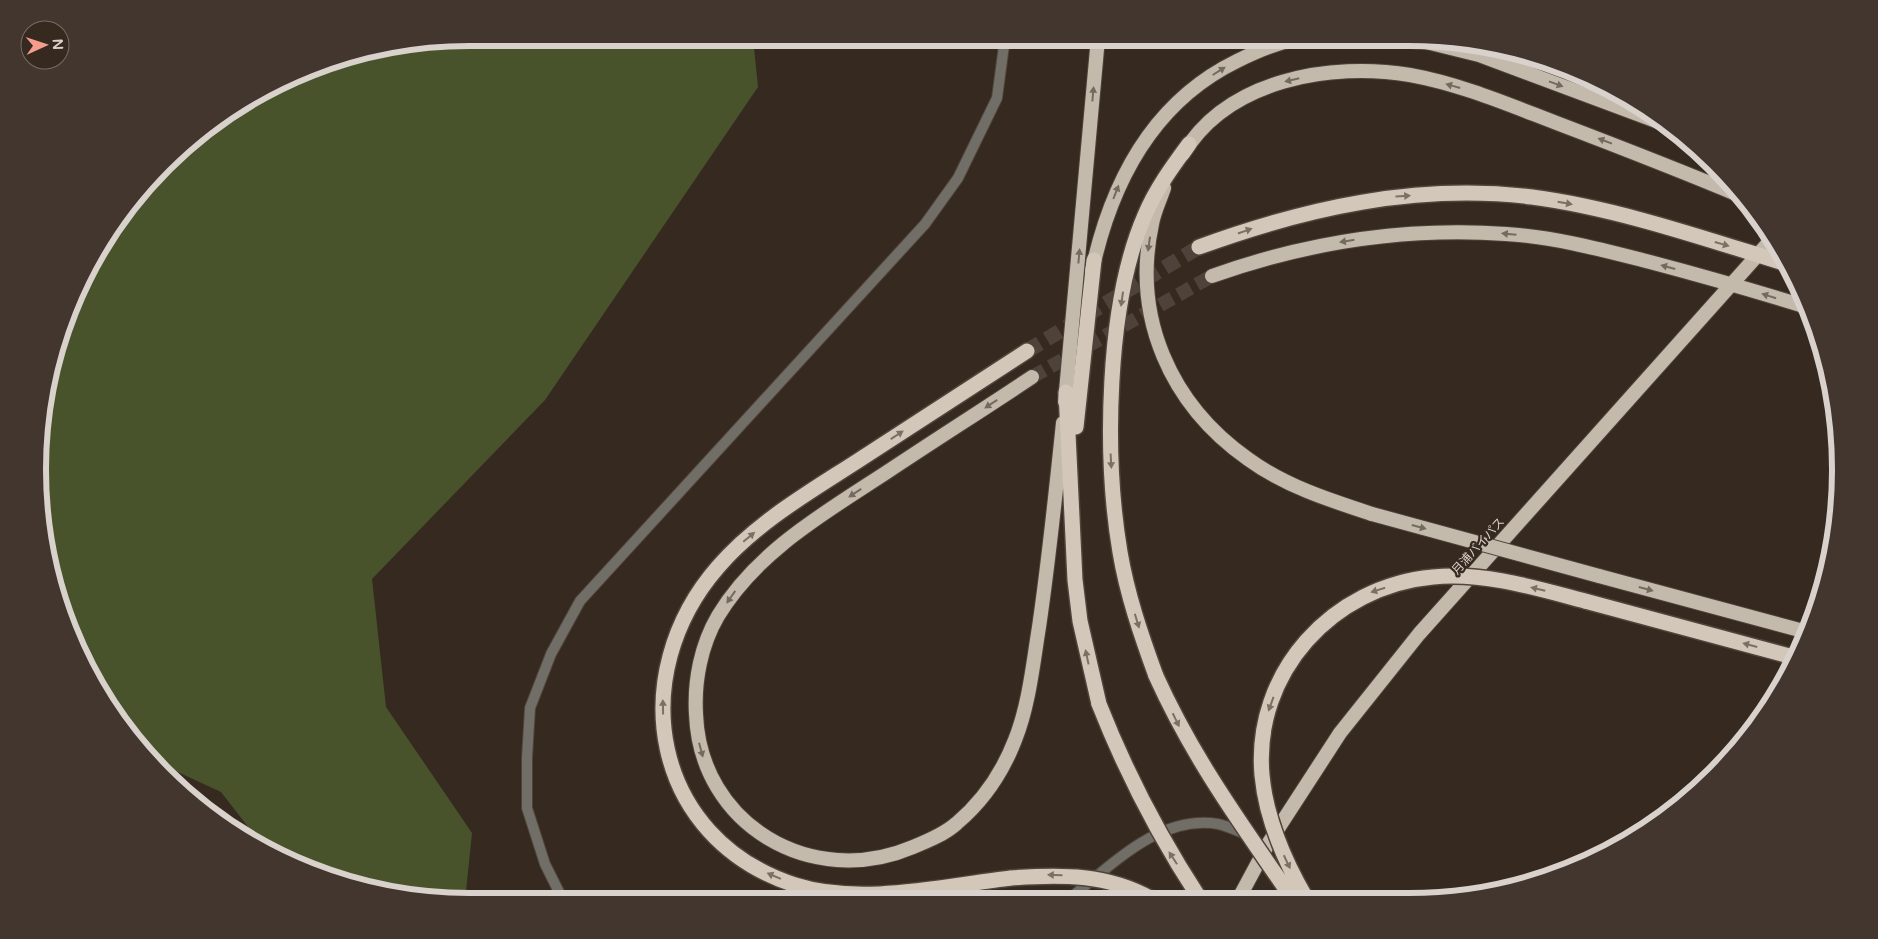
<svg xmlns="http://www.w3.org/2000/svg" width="1878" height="939" viewBox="0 0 1878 939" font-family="'Varela Round','Noto Sans JP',sans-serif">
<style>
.green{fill:#48532c}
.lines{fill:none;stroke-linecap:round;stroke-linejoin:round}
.trunk-tunnel{stroke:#4e423a;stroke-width:14;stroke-dasharray:14 7;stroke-linecap:butt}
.motorway-tunnel{stroke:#4e423a;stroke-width:15;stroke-dasharray:15 8;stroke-linecap:butt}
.minor-casing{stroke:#4f443b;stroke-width:12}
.trunk-casing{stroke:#4f443b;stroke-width:16}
.motorway-casing{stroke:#4f443b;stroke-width:18}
.minor{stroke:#716d67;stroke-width:10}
.trunk{stroke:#c4baac;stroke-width:14}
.motorway{stroke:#d2c7b8;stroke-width:15}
.trunk-bridge-casing{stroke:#4f443b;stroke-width:16;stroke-linecap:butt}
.motorway-bridge-casing{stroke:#4f443b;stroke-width:18;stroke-linecap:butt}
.trunk-bridge{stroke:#c4baac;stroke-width:14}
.motorway-bridge{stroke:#d2c7b8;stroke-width:15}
.oneway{fill:#756a5f}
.oneway2{fill:#7c7064}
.labels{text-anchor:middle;stroke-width:4.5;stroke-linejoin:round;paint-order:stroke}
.street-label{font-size:12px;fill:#d9d1cb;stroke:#352920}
.rim{fill:none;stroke:#d9d1cb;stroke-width:6}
</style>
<rect width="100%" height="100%" fill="#352920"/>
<!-- green -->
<path class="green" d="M469,38H753L758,87L545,400L372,579L386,707L472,833L465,901H442L358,887L279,857L263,846L221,792L154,761L82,661L41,526L46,385L70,304L110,230L206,127L330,61Z"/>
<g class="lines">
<!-- trunk-tunnel -->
<path class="trunk-tunnel" d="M1032,377L1212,276"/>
<!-- motorway-tunnel -->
<path class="motorway-tunnel" d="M1027,351L1199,247"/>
<!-- minor casing -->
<g class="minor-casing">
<path id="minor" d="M1069,899C1111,866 1159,814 1218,824C1228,826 1240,832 1250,836
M563,900L545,864L527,808V758L530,708L551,654L580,601L925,224L958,178L997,98L1005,38"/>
</g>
<!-- trunk casing -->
<g class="trunk-casing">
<path id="trunk" d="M1410,38L1479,55L1672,127
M1183,154C1228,79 1331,62 1410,75C1460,84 1507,104 1554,122C1617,146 1679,170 1741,196
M1164,188C1160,200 1154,212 1152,224C1132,317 1170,404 1248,459C1285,486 1329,500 1372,514
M1092,271C1111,183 1153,102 1237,61C1257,51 1278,42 1301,38
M1212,276C1305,243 1406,227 1506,234C1555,237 1603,250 1650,262C1703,276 1755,291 1807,307
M1032,377C984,409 935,440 887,472C826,512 757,551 718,616C701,645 694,681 696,714C700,825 812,890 913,847C928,841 945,834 957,823C983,801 1003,771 1015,740C1029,705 1033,664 1039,627C1049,559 1056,491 1063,423
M1065,402L1098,38
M1599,576L1807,632
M1239,898L1268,844L1340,733L1419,634L1772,239"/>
</g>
<!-- motorway casing -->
<g class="motorway-casing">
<path id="motorway" d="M1199,247C1306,208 1417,183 1532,197C1616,208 1706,239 1787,264
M1066,392L1075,580L1080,621L1099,704
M1076,427L1094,260
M1585,601L1797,658
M1156,676C1141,635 1127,594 1120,552C1104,457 1106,304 1145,215C1156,189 1172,167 1189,144
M1011,878C944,886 860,906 795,885C651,838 624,675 718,567C756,523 808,493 856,462C913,425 970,388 1027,351"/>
</g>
<!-- minor -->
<use href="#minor" class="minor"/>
<!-- trunk -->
<use href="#trunk" class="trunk"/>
<!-- motorway -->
<use href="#motorway" class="motorway"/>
<!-- trunk-bridge casing -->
<g class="trunk-bridge-casing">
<path id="trunk-bridge" d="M1372,514L1599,576"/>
</g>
<!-- motorway-bridge casing -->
<g class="motorway-bridge-casing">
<path id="motorway-bridge" d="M1156,676C1193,758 1241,824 1292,898
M1099,704C1127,775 1158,835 1200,899
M1011,878C1061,874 1108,874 1152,899
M1306,898C1284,860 1266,819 1262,775C1253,672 1333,586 1433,577C1484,572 1536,588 1585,601"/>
</g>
<!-- trunk-bridge -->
<use href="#trunk-bridge" class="trunk-bridge"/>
<!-- motorway-bridge -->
<use href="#motorway-bridge" class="motorway-bridge"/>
</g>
<!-- one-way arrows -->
<defs><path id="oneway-solid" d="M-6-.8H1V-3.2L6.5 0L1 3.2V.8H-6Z" transform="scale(1.25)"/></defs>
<g class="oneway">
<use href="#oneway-solid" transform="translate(1219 71) rotate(-32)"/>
<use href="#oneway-solid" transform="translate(1292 80) rotate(167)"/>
<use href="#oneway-solid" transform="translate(1556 84) rotate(20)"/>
<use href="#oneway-solid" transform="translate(1453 86) rotate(-164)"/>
<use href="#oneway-solid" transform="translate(1093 94) rotate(-85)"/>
<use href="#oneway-solid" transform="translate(1605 141) rotate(-159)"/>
<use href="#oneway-solid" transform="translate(1116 192) rotate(-69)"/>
<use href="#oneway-solid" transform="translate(1509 234) rotate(-175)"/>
<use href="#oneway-solid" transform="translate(1347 241) rotate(171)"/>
<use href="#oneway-solid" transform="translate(1149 244) rotate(98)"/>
<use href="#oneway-solid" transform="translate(1079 256) rotate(-85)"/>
<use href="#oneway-solid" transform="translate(1668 267) rotate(-165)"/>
<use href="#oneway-solid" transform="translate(1769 296) rotate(-163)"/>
<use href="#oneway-solid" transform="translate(991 404) rotate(147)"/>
<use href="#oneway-solid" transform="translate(855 493) rotate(147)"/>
<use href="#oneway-solid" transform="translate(1419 527) rotate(15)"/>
<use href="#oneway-solid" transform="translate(1646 589) rotate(15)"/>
<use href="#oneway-solid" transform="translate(731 597) rotate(125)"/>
<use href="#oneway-solid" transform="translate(701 750) rotate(75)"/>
</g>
<g class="oneway2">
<use href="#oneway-solid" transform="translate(1403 196) rotate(-4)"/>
<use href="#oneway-solid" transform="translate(1565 203) rotate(10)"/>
<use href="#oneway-solid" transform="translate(1245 231) rotate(-19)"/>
<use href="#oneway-solid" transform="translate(1722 244) rotate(16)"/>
<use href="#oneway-solid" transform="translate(1122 299) rotate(98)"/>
<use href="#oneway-solid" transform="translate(897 435) rotate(-33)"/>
<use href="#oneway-solid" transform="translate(1111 461) rotate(87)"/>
<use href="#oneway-solid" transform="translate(749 537) rotate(-40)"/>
<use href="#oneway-solid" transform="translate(1538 589) rotate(-167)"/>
<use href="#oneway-solid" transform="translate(1378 590) rotate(162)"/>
<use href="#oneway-solid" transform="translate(1137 621) rotate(73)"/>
<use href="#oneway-solid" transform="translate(1750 645) rotate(-165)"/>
<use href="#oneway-solid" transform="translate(1087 657) rotate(-102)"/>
<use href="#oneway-solid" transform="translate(1271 704) rotate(110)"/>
<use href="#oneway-solid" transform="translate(663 707) rotate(-91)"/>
<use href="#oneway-solid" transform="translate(1176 720) rotate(64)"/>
<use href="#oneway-solid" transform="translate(1173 858) rotate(-123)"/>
<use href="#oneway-solid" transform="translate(1287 862) rotate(65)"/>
<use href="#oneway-solid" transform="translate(1055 875) rotate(-179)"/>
<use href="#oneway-solid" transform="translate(774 876) rotate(-157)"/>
</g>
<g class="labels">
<!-- street labels -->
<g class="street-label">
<text transform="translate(1478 546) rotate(-48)" y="4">月浦バイパス</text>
</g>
</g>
<!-- crop -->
<path d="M0 0H1878V939H0ZM469 46H1409A423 423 0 0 1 1832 469V470A423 423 0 0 1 1409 893H469A423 423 0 0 1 46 470V469A423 423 0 0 1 469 46Z" fill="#42362e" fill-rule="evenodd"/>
<path class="rim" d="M469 46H1409A423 423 0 0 1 1832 469V470A423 423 0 0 1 1409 893H469A423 423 0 0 1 46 470V469A423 423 0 0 1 469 46Z"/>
<!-- north arrow -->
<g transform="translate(45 45) rotate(87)"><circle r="24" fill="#352920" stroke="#776c64"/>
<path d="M0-4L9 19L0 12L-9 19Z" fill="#f49d8d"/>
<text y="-8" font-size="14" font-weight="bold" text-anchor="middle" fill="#d9d1cb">N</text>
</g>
</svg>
